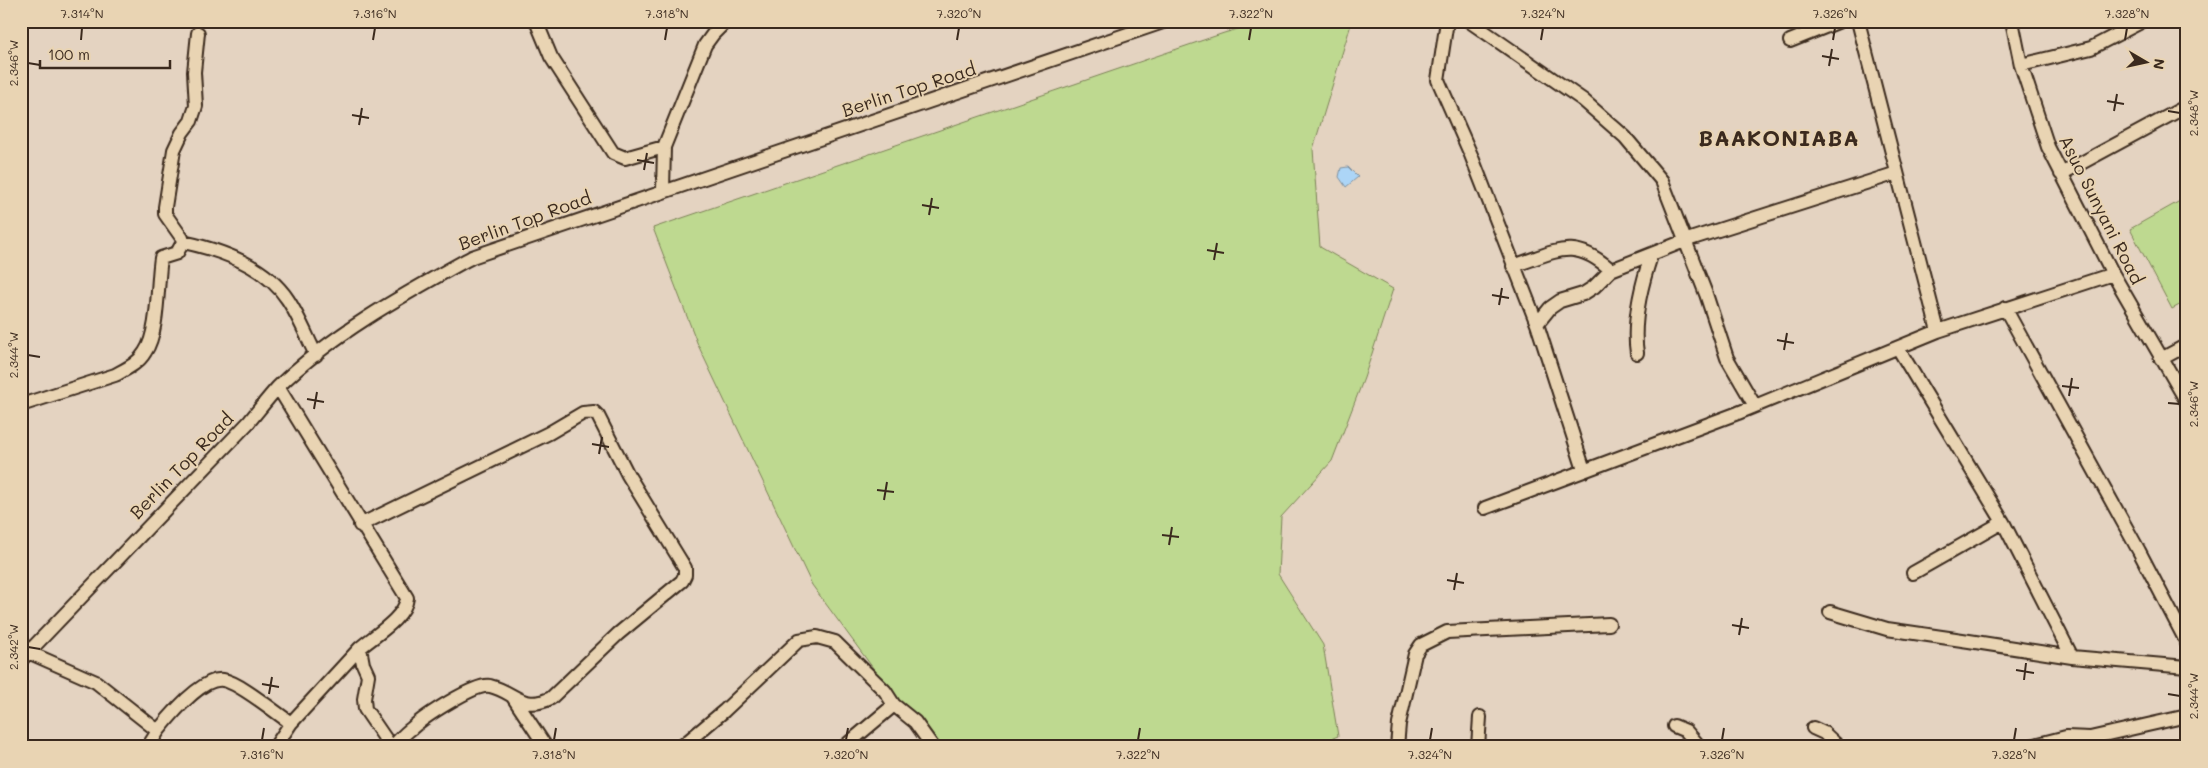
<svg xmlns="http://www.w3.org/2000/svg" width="2208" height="768" viewBox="0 0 2208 768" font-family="Mali,sans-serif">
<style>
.green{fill:#bed990;stroke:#7c8257}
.water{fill:#acd5f7;stroke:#7f91a0}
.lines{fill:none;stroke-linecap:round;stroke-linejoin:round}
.minor-casing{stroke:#3b2a1e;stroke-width:16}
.minor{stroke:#e9d4b3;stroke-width:12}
.ticks{fill:none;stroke:#3b2a1e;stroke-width:2}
.labels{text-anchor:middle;stroke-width:4;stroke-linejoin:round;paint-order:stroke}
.street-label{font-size:18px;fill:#3b2a1e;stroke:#e9d4b3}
.district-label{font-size:22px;font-weight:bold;letter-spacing:1px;fill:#3b2a1e;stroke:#e9d4b3}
.neatline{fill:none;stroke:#3b2a1e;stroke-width:2}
.ticks-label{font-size:12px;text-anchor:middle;fill:#3b2a1e}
</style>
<rect width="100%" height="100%" fill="#e4d3c1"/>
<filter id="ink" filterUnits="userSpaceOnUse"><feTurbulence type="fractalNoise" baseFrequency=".02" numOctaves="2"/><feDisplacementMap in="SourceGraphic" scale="10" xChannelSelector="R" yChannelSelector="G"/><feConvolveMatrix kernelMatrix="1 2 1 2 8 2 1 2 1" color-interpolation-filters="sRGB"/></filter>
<g filter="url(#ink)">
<!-- green -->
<path class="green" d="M1266,21H1352L1313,149L1320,247L1393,289L1364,378L1332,461L1281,517L1278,574L1323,645L1338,736L1312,747H931L812,585L698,345L653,228L1224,33Z
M2187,197V301L2172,309L2130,229Z"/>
<!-- water -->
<path class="water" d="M1348,167L1358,177L1346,187L1339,177L1341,168Z"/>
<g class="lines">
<!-- minor casing -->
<g class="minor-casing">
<path id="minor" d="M536,21L551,57L613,153L625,158L664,147
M1447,21L1438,80L1471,155L1537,324L1584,470
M1469,21L1583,100L1625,137L1662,181L1706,294L1727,358L1755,406
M1858,21L1938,331
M2012,21L2021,65L2048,147L2113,274L2187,402
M1790,41L1840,21
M2021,65L2091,48L2143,21
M2061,174L2187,106
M663,190L664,147L705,45L713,34L726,21
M183,242C221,250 265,265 288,300C299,317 307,337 316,355
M1513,266C1556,252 1573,236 1611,270L1594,287L1583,294L1560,301L1550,308L1537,324
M1611,270L1687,240L1897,173
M2005,308L2139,551L2187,643
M1898,348L2003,522L2072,657
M1637,353C1632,321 1641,286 1651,256
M2161,359L2187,345
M278,387L407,598C405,618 375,635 360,648L363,664L368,675L364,699L365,709L391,747
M21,405L115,375C126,369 138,364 145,352C159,332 157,283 161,258L177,253L183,242L182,238L165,214V207L174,150L182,133L191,121L196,106L194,72L198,33
M1485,508L1738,413L1938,331L2113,274
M360,525L549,433L583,413L594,412L598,416L628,475L685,568V575L682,581L618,634L551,698C523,712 515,692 490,686C475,683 424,717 412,728C405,733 399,740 392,747
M1913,573L2003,522
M1830,612L1887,629L1969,641L2072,657L2187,667
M21,646L28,652L96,682L158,731C170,716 202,677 223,680C239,682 276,713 291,723L275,747
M21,660L249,422C258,411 268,398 278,387C333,333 405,294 472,257L1166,21
M513,697L546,747
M291,723L360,648
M1674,726L1686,731L1700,747
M1813,728L1824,733L1839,747
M148,747L158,731
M681,747L724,711L799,640L817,637L835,642L885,691L894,705L915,722L933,747
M844,747L894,705
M1397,747L1399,724L1415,654L1421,645L1447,632L1609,624
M1478,747L1480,717
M2027,747L2066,737L2090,738L2187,716"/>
</g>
<!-- minor -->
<use href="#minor" class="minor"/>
</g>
</g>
<!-- ticks -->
<path class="ticks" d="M81,40L82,28M373,40L375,28M665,40L667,28M957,40L959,28M1249,40L1251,28M1541,40L1543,28M1833,40L1835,28M2125,40L2127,28M1822,56L1839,59M28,63L40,65M1829,66L1832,49M2107,101L2124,104M2114,111L2117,94M2168,111L2180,113M352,115L369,118M359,125L362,108M637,160L654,163M644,170L647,153M922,205L939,208M929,215L932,198M1207,250L1224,253M1214,260L1217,243M1492,295L1509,298M1499,305L1502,288M1777,340L1794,343M1784,350L1787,333M28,355L40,357M2062,386L2079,388M2069,396L2072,378M307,399L324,402M2168,403L2180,404M314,409L317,392M592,444L609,447M599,454L602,437M877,490L894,492M884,500L887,482M1162,535L1179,537M1169,545L1172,527M1447,580L1464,583M1454,590L1457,573M1732,625L1749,628M1739,635L1742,618M28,647L40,649M2016,670L2034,673M2024,680L2026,663M262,684L279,687M269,694L272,677M2168,694L2180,696M262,740L264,728M554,740L556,728M846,740L848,728M1138,740L1140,728M1430,740L1432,728M1722,740L1724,728M2014,740L2016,728"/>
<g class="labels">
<!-- street labels -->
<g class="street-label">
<text transform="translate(909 90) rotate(-18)" y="6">Berlin Top Road</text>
<text transform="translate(2101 210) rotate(63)" y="6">Asuo Sunyani Road</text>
<text transform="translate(525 221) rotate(-20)" y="6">Berlin Top Road</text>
<text transform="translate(182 466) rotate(-46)" y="6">Berlin Top Road</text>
</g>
<!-- district labels -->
<g class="district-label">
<text x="1779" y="146">BAAKONIABA</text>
</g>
</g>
<!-- margin -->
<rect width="2208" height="768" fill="none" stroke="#e9d4b3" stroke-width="55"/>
<!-- north arrow -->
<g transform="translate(2146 62) rotate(99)" stroke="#e9d4b3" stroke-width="4" paint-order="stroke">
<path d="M0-4L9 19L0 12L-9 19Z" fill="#3b2a1e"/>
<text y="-8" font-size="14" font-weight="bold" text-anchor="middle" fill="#3b2a1e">N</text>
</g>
<!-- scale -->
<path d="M40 60v8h130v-8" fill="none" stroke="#3b2a1e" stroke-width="2.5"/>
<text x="48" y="60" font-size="15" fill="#3b2a1e" stroke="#e9d4b3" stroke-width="4" paint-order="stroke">100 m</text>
<rect x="28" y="28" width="2152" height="712" class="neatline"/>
<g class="ticks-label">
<text x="82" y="18">7.314°N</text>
<text x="375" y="18">7.316°N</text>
<text x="667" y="18">7.318°N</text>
<text x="959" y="18">7.320°N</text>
<text x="1251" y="18">7.322°N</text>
<text x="1543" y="18">7.324°N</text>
<text x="1835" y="18">7.326°N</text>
<text x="2127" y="18">7.328°N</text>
<text transform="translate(14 63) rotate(-90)" y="4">2.346°W</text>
<text transform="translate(2194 113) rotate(-90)" y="4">2.348°W</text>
<text transform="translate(14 355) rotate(-90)" y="4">2.344°W</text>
<text transform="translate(2194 404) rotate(-90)" y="4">2.346°W</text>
<text transform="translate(14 647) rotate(-90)" y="4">2.342°W</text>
<text transform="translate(2194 696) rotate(-90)" y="4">2.344°W</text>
<text x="262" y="759">7.316°N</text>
<text x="554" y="759">7.318°N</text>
<text x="846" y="759">7.320°N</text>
<text x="1138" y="759">7.322°N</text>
<text x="1430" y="759">7.324°N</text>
<text x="1722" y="759">7.326°N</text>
<text x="2014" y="759">7.328°N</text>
</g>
</svg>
